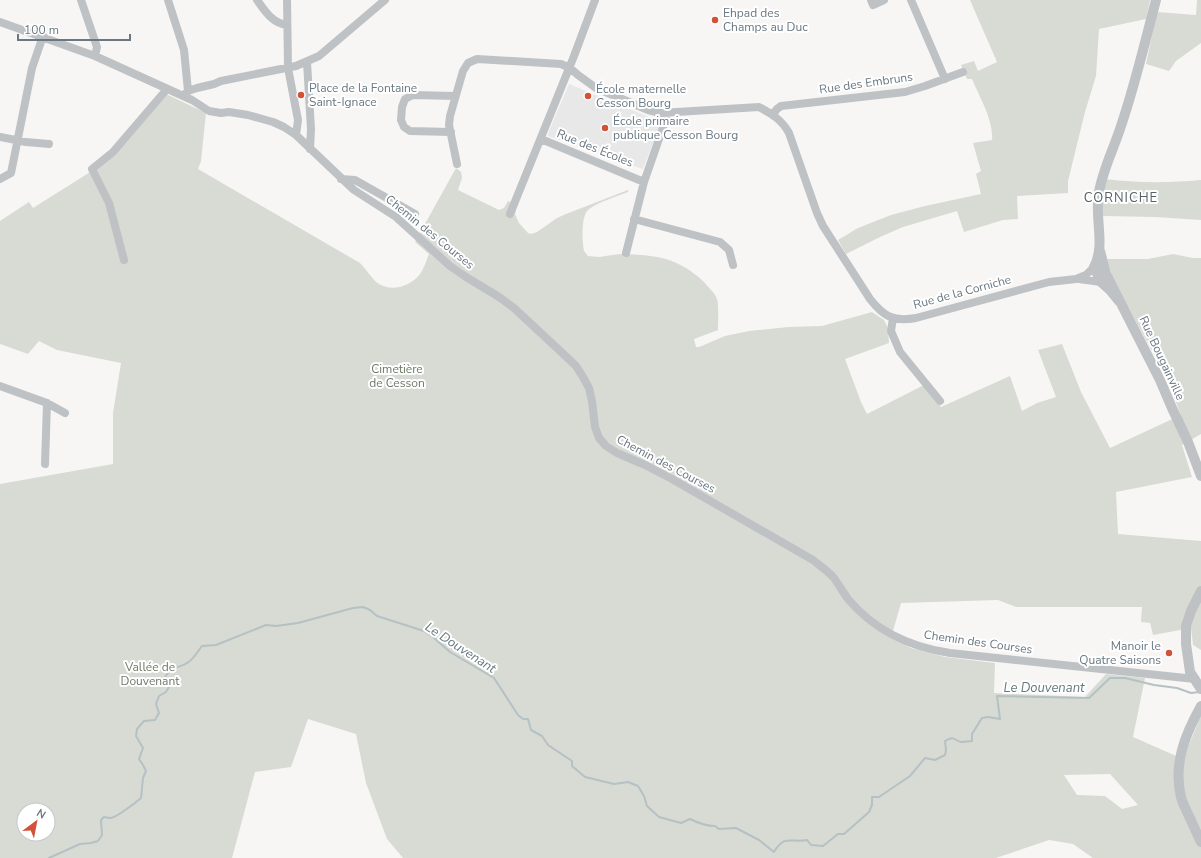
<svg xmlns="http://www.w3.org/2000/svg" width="1201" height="858" viewBox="0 0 1201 858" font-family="'Nunito Sans',sans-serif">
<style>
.built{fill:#e7e8e7}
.green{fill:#d7dbd4;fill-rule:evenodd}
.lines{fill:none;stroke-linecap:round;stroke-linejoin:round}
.stream{stroke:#b5c1c4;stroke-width:2}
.minor{stroke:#bec2c5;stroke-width:8}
.tertiary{stroke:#bec2c5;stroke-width:10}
.poi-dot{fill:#d15239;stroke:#fff;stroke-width:1.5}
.labels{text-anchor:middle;stroke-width:4;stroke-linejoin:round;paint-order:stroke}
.poi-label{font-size:12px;fill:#697882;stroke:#fff;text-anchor:start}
.street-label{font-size:12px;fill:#697882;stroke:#fff}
.park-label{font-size:12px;fill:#6c7a67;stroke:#fff}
.neighbourhood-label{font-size:13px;letter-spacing:1px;fill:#566168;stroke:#fff}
.water-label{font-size:13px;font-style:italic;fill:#64797e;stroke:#fff}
</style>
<rect width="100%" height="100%" fill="#f7f6f4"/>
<!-- built -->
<path class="built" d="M569,84L661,122L643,169L548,136L549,131Z"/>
<!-- green -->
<path class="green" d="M970,0H1150L1146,19L1099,29L1096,76L1085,112L1068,181V193L1017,196L1018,219L1003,220L964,232L957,211L903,227L880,237L846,254L838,240L858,228L891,215L925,206L981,194L976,174L981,171L973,143L992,140C994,121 979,96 972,79H967L961,65L974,61L978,71L997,62Z
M1197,0H1201V43L1176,61L1169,71L1146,64L1157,12L1196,15Z
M166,94L206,113L201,161L198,169L360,263C366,269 370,276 376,282C390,293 410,287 420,274C424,269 426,261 429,254L415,242L456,168L461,172L462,178L458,190L499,210L504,208L508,201L517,204L515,214L519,223L528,233L531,234L537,232L557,218L566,214L628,190V192C618,196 596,203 588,210C581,217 582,241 584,251L588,256C592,256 596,257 600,257C607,256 615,254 622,254C655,255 678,257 704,282C708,287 715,293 717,299C719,304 718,323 718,330L694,339L696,347H699L725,336L749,331L788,327L822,326L872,312L884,320L888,328L889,343L845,359L861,402L867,414L924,385L941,407L1010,376L1022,411L1037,403L1056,397L1038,350L1062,344L1081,392L1110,448L1181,415L1166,377L1112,277L1107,259H1148L1173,254L1193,258H1201V434L1182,445L1192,477L1116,492L1118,534L1201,541V650L1193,645L1191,628L1153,635L1150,623L1141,622L1142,607H1016L998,600L901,603L891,638L911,648L945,657L995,663L994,693L1085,697L1106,674L1145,678L1133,737L1183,759L1201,716V858H1093L1073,844L1049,840L996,858H403L387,839L366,783L356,734L308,719L291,767L255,772L232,858H0V484L113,464V413L121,363L57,350L39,341L28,354L0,344V221L29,202L33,208L103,164ZM1110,774L1138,805L1122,809L1105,796L1077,795L1064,775ZM24,810H48V834H24Z
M1105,179C1137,183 1169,183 1201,180V220L1155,217L1103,216L1102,206Z"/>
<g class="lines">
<!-- stream -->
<path class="stream" d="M49,858L80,844L91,843L98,841L102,835L101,820L104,817C106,817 108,818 111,818C117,817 135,803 141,798L143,778L146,771L143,765L139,759L143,748L136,736L137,729L144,721L155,720L159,713L156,704L159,696L166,692L169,687L165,677C172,665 178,669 187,663C193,660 198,651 202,646L216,645L266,625L276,626L298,623L353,608L363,607L370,610L377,616L424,631L433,637L450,652L494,678L518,715L523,719H528L531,730L542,736L548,745L572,761V766L585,777L614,784L628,782L638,786L644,796L647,806L659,817L681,823L690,819C698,823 707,826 715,826L719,829L736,828L759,840L774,852C785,834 790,843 807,840L811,845L823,846L838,834H844L869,812L872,805V797H879L910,776L925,758L935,760L945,755L946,750L945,741C955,735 953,740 961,742C964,742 969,741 972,741V734L982,718L988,717L1000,719L997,696L1089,698L1110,678H1125L1154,685L1177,688L1191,693L1199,692"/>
<!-- minor -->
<path class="minor" d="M81,0L97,47L95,56
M168,0L184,50L188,91
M257,0C265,11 272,23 287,25
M287,0L288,68L298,120L296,135
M871,0L873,5L884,0
M911,0L945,79
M0,22L95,56L192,100L209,111L221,113L229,112L248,115L273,122L284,127L296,135L354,190L396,217L450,266L466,277L499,297L514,308L558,349L576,366L583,377L589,388L592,401L595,427L599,438L606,446L617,453L645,465L672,479L813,560C820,566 828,571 834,578C839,585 843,592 848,599C875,631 909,647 950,653L1195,679
M307,62L311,129L310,149
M183,96L188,91L197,88L214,84L221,81L296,66L319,56L385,0
M773,114L777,109L781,106L905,92L925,86L963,72
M451,132L410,131L404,127L401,120L402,107L405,99L413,95L455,96
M0,137L26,142L49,144
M541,139L644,182
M457,164L449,125L450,116L463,71L468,63L477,59L561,64L570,68L578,75L596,88L648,110L660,113L759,107C772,114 782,120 789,133L817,213L823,226L870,299C884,317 894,322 916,318L1049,282L1076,279L1086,275L1094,267L1098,269
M0,179L11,173L32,68L43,36
M341,179L355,180L415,214
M510,214L574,56L595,0
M634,219L720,242L729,250L733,265
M626,253L644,182L667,116V112
M124,260L109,203L92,169L113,152L167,89
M1079,279L1101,282
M893,318L891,331L900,352L940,401
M0,386L47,403L65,413
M45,464L47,403"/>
<!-- tertiary -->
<path class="tertiary" d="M1100,251L1106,274L1160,380L1172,408L1188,442L1201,476
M1119,301L1110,290L1101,282L1094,267C1106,245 1094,217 1099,192C1103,169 1114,148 1121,126C1135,85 1145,42 1156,0
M1201,591L1191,611L1186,626V644L1190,672L1201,689
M1201,706C1185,735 1173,764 1181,797C1182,802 1185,807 1187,812C1192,822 1196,832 1201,842"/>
</g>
<!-- markers -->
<g class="poi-dot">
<circle cx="715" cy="20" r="4"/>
<circle cx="301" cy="95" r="4"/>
<circle cx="588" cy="96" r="4"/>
<circle cx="605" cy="128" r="4"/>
<circle cx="1169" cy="653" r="4"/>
</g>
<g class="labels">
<!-- poi labels -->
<g class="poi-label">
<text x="723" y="17">Ehpad des<tspan x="723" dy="14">Champs au Duc</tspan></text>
<text x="309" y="92">Place de la Fontaine<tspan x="309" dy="14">Saint-Ignace</tspan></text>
<text x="596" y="93">École maternelle<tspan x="596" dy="14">Cesson Bourg</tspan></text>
<text x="613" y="125">École primaire<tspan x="613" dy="14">publique Cesson Bourg</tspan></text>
<text x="1161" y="650" text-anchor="end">Manoir le<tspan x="1161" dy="14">Quatre Saisons</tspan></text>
</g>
<!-- street labels -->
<g class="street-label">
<text transform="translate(866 83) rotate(-8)" y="4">Rue des Embruns</text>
<text transform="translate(595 148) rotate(22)" y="4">Rue des Écoles</text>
<text transform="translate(430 232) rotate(39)" y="4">Chemin des Courses</text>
<text transform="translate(962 292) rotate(-15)" y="4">Rue de la Corniche</text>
<text transform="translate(1162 358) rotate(65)" y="4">Rue Bougainville</text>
<text transform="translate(666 464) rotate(28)" y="4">Chemin des Courses</text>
<text transform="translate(978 642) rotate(8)" y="4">Chemin des Courses</text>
</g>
<!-- park labels -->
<g class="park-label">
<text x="397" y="373">Cimetière<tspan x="397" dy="14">de Cesson</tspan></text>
<text x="150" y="671">Vallée de<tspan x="150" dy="14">Douvenant</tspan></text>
</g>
<!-- neighbourhood labels -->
<g class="neighbourhood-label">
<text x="1121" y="202">CORNICHE</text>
</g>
<!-- water labels -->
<g class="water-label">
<text transform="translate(461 647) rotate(33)" y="5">Le Douvenant</text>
<text x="1044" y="692">Le Douvenant</text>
</g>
</g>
<!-- north arrow -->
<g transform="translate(36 822) rotate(32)"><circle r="19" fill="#ffffff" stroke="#c3c9cd"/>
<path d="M0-3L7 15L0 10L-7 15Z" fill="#d15239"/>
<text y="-6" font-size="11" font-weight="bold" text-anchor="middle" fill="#697882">N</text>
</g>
<!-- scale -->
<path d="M18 34v6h112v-6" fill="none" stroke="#697882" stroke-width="2"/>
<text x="24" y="34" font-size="12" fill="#697882" stroke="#ffffff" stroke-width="3" paint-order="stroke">100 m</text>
</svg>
